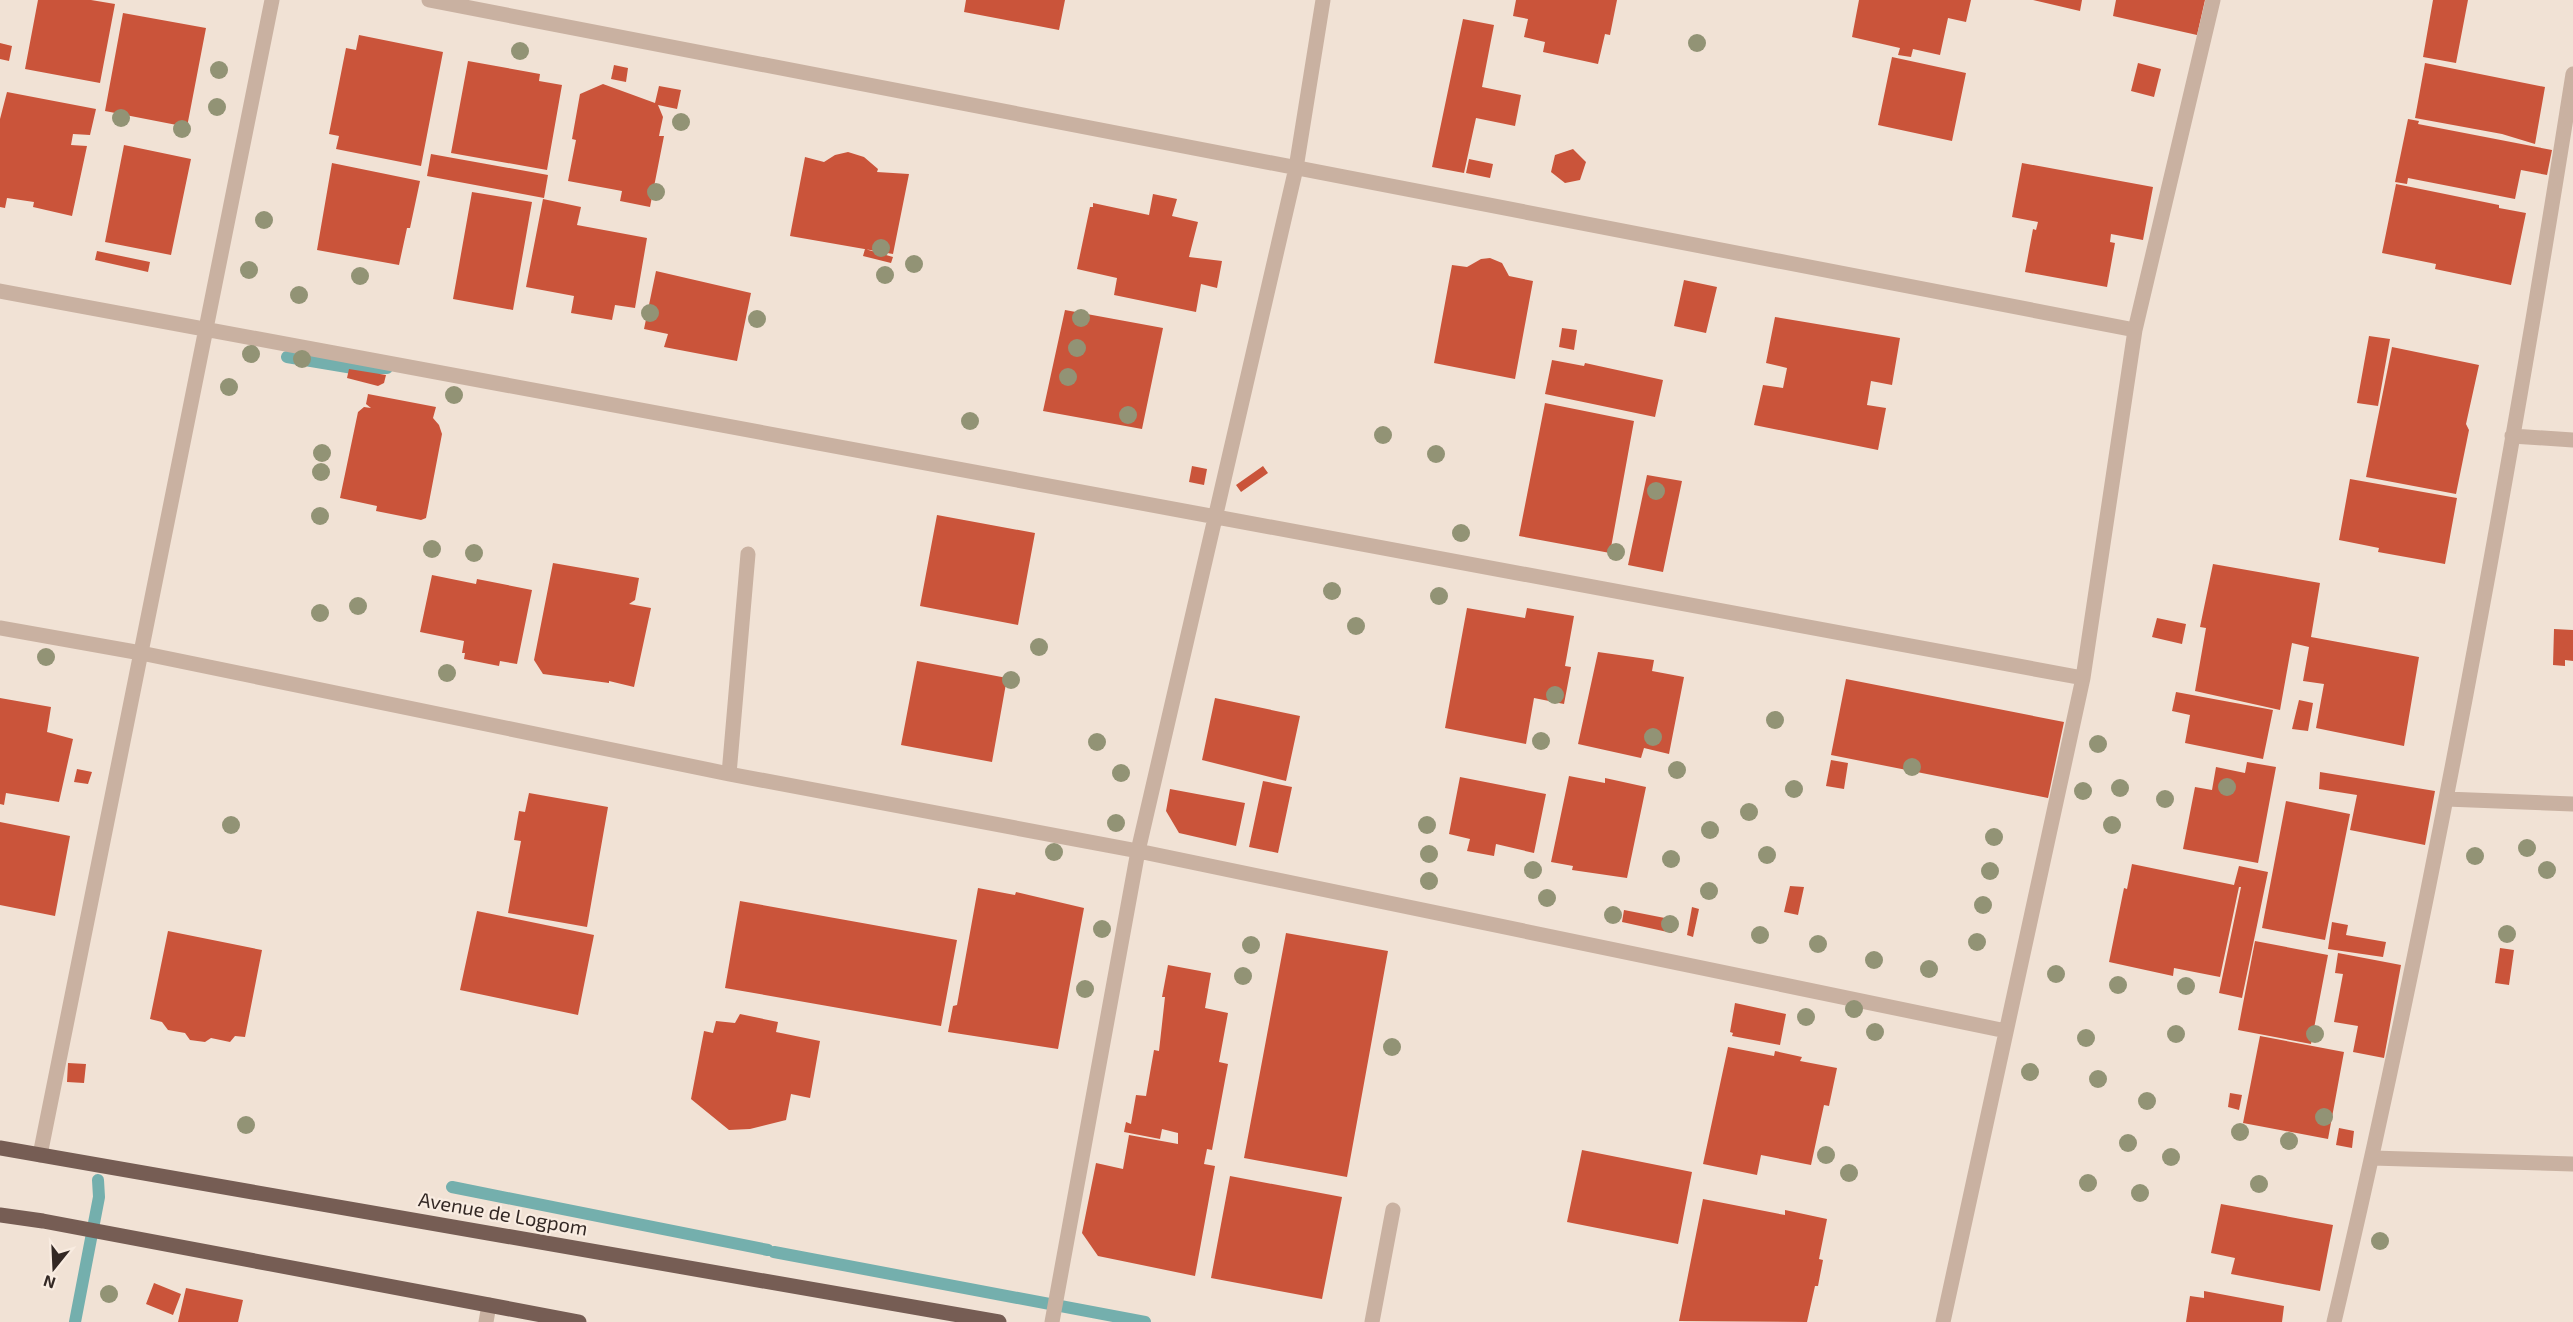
<svg xmlns="http://www.w3.org/2000/svg" width="2573" height="1322" viewBox="0 0 2573 1322" font-family="'Exo 2',sans-serif">
<style>
.lines{fill:none;stroke-linecap:round;stroke-linejoin:round}
.stream{stroke:#74afad;stroke-width:12}
.building{fill:#ca543a}
.minor{stroke:#c9b1a1;stroke-width:15}
.major{stroke:#765d54;stroke-width:15}
.tree{fill:#929375}
.labels{text-anchor:middle;stroke-width:4.5;stroke-linejoin:round;paint-order:stroke}
.street-label{font-size:20px;fill:#332824;stroke:#f9ece1}
</style>
<rect width="100%" height="100%" fill="#f1e2d5"/>
<g class="lines">
<!-- stream -->
<path class="stream" d="M287,357L353,368H387
M452,1187L768,1250
M774,1252L1145,1322
M75,1322L99,1197L98,1180"/>
</g>
<!-- building -->
<path class="building" d="M38,0H91L115,4L100,83L25,69Z
M966,0H1065L1059,30L964,12Z
M1516,0H1617L1610,35L1605,34L1598,64L1543,52L1545,42L1524,37L1528,19L1513,16Z
M1859,0H1971L1966,22L1948,18L1940,55L1913,49L1911,57L1898,55L1900,48L1852,37Z
M2033,0H2082L2080,11Z
M2116,0H2205L2197,35L2113,16Z
M2433,0H2468L2456,63L2423,57Z
M123,13L206,28L187,127L105,111Z
M1463,19L1494,25L1482,87L1521,95L1515,126L1476,118L1464,173L1432,167Z
M359,35L443,52L421,166L336,149L339,136L329,134L346,48L356,50Z
M0,43L12,46L9,61L0,59Z
M1892,57L1966,73L1952,141L1878,125Z
M468,61L540,74L539,81L562,85L547,170L451,153Z
M2138,63L2161,69L2154,97L2131,91Z
M2425,63L2545,87L2535,144L2502,134L2415,118Z
M614,65L628,68L626,82L611,79Z
M603,84L655,103L659,86L681,90L677,109L658,105L663,117L659,136H664L650,207L620,201L622,191L568,181L576,140L572,139L580,94Z
M7,92L96,109L90,135L73,134L71,145L87,146L72,216L33,207L34,202L7,198L5,208L0,207V119Z
M2408,119L2419,121L2418,124L2552,150L2547,175L2521,170L2515,199L2408,178L2407,184L2395,182Z
M124,145L191,159L171,255L105,242Z
M1573,149L1586,162L1580,180L1565,183L1551,172L1555,155Z
M848,152L864,157L878,169L877,172L909,174L893,254L790,236L805,157L824,162L835,155Z
M431,154L548,175L544,198L427,176Z
M1469,159L1493,164L1490,178L1466,173Z
M332,163L420,181L410,228H407L399,265L317,250Z
M2022,163L2153,187L2143,240L2111,234L2110,242L2115,243L2107,287L2025,272L2033,229L2036,230L2038,222L2012,217Z
M2396,184L2499,205V208L2526,213L2511,285L2435,269L2436,264L2382,253Z
M472,192L532,202L513,310L453,299Z
M1153,194L1177,199L1172,216L1198,222L1189,257L1222,261L1217,288L1201,284L1196,312L1114,295L1117,278L1077,269L1090,207H1093V203L1149,215Z
M543,199L581,207L577,225L647,238L635,308L615,305L612,320L571,313L574,296L526,287Z
M865,249L893,257L891,263L863,256Z
M97,251L150,262L148,272L95,260Z
M1490,258L1502,263L1509,276L1533,281L1515,379L1434,363L1452,265L1467,267L1481,259Z
M656,271L751,293L737,361L664,347L668,334L644,329Z
M1684,280L1717,287L1706,333L1674,326Z
M1065,310L1163,328L1142,429L1043,411Z
M1775,317L1900,338L1892,385L1871,381L1867,405L1886,408L1878,450L1754,425L1763,385L1783,388L1787,368L1766,363Z
M1562,328L1577,330L1574,350L1559,347Z
M2369,336L2390,339L2378,406L2357,403Z
M2392,347L2479,365L2466,424L2469,430L2456,494L2366,477Z
M1552,360L1584,366L1585,363L1663,380L1655,417L1545,394Z
M349,369L386,375L384,383L378,386L347,378Z
M368,394L436,407L433,418L439,425L442,434L426,518L421,520L376,511L377,506L340,498L358,412L364,407L371,408L366,404Z
M1545,403L1634,421L1610,553L1519,536Z
M1192,466L1207,469L1204,485L1189,482Z
M1263,466L1268,473L1241,492L1236,485Z
M1647,475L1682,481L1663,572L1628,565Z
M2350,479L2457,498L2445,564L2378,552L2379,548L2339,540Z
M937,515L1035,533L1018,625L920,606Z
M553,563L639,578L635,600L629,604L651,608L634,687L609,681V683L543,674L534,660Z
M2213,564L2320,583L2311,637L2419,657L2404,746L2316,728L2324,684L2303,681L2309,647L2292,643L2280,710L2195,691L2206,628L2200,627Z
M432,575L476,584L477,579L532,590L517,664L500,661L499,666L464,659L465,653H462L464,641L420,632Z
M1467,608L1525,618L1527,608L1574,616L1565,666L1571,667L1564,704L1534,698L1526,744L1445,728Z
M2157,618L2186,624L2182,644L2152,637Z
M2554,629L2573,630V661L2565,660V666L2553,665Z
M1598,652L1654,660L1652,671L1684,677L1669,754L1644,748L1641,758L1578,744Z
M917,661L1007,678L992,762L901,745Z
M1846,679L2064,722L2048,798L1831,755Z
M2176,692L2273,710L2263,759L2185,743L2190,715L2172,711Z
M0,698L51,707L47,732L73,739L59,802L6,793L4,805L0,804Z
M1215,698L1300,716L1286,781L1202,760Z
M2299,700L2313,703L2308,731L2292,729Z
M1831,760L1848,763L1844,789L1826,786Z
M2247,762L2276,767L2258,863L2183,849L2195,787L2212,790L2216,767L2245,773Z
M77,769L92,772L88,784L74,782Z
M2320,772L2435,791L2425,845L2350,830L2357,795L2319,789Z
M1569,776L1605,783V778L1646,787L1627,878L1572,870L1573,866L1551,862Z
M1460,777L1546,794L1534,853L1496,844L1494,856L1467,851L1470,839L1449,834Z
M1263,781L1292,787L1278,853L1249,847Z
M1170,789L1245,803L1236,846L1179,833L1166,811Z
M529,793L608,807L587,927L508,913L521,841L514,840L519,811L525,812Z
M2286,801L2350,814L2325,940L2262,928Z
M0,822L70,836L55,916L0,905Z
M2132,864L2234,885L2239,866L2268,872L2242,998L2219,993L2241,887H2239L2220,977L2174,968L2173,976L2109,962L2124,888L2127,889Z
M1790,886L1804,887L1798,915L1784,912Z
M978,888L1015,895L1016,892L1084,908L1058,1049L948,1032L953,1006L957,1005Z
M740,901L957,940L941,1026L725,988Z
M1692,907L1699,909L1693,937L1687,935Z
M1624,910L1675,920L1672,933L1622,922Z
M477,911L594,935L578,1015L460,990Z
M2332,922L2348,925L2346,935L2386,942L2383,957L2328,949Z
M168,931L262,950L245,1037L235,1036L230,1042L211,1038L205,1042L190,1040L185,1033L168,1030L162,1022L150,1019Z
M1286,933L1388,951L1347,1177L1244,1158Z
M2255,941L2328,955L2311,1044L2238,1030Z
M2500,948L2514,950L2509,985L2495,983Z
M2338,953L2401,965L2384,1058L2353,1052L2358,1026L2334,1022L2343,974L2335,973Z
M1168,965L1211,973L1205,1008L1228,1013L1219,1062L1228,1064L1212,1150L1207,1149L1204,1164L1215,1166L1195,1276L1098,1256L1082,1233L1096,1163L1123,1169L1129,1135L1178,1144V1133L1162,1129L1160,1139L1124,1132L1126,1122L1131,1124L1136,1095L1146,1096L1154,1050L1159,1051L1165,997H1162Z
M1735,1003L1786,1014L1780,1045L1732,1036L1733,1033L1730,1032Z
M740,1014L778,1022L776,1032L820,1041L810,1098L791,1094L786,1120L750,1129L729,1130L691,1099L704,1031L713,1033L716,1021L735,1023Z
M2260,1036L2344,1052L2328,1139L2243,1123Z
M1728,1047L1774,1056L1775,1051L1802,1057L1800,1061L1837,1068L1829,1106L1824,1105L1811,1165L1761,1155L1757,1175L1703,1164Z
M68,1063L86,1064L84,1083L67,1082Z
M2230,1093L2242,1095L2239,1110L2228,1107Z
M2339,1128L2354,1131L2352,1148L2336,1145Z
M1582,1150L1692,1172L1678,1244L1567,1222Z
M1230,1176L1342,1197L1322,1299L1211,1278Z
M1703,1199L1785,1215V1210L1827,1219L1819,1259L1823,1260L1818,1286H1815L1807,1322L1679,1321Z
M2221,1204L2333,1225L2320,1291L2231,1274L2235,1258L2211,1253Z
M154,1283L181,1294L173,1315L146,1304Z
M186,1288L243,1300L238,1322H178Z
M2204,1291L2284,1306L2282,1322H2186L2190,1296L2204,1298Z"/>
<g class="lines">
<!-- minor -->
<path class="minor" d="M429,0L2135,330
M0,291L2083,678
M2512,436L2573,440
M0,628L141,653L729,774L1138,851L2006,1031
M729,774L748,554
M2446,799L2573,804
M40,1155L272,0
M2372,1158L2573,1164
M486,1322L489,1305
M1052,1322L1138,851L1296,168L1323,0
M1372,1322L1393,1210
M1943,1322L2083,678L2135,330L2213,0
M2334,1322C2431,910 2507,492 2573,74"/>
<!-- major -->
<path class="major" d="M0,1148L999,1322
M0,1215L43,1221L579,1322"/>
</g>
<!-- trees -->
<g class="tree">
<circle cx="1697" cy="43" r="9"/>
<circle cx="520" cy="51" r="9"/>
<circle cx="219" cy="70" r="9"/>
<circle cx="217" cy="107" r="9"/>
<circle cx="121" cy="118" r="9"/>
<circle cx="681" cy="122" r="9"/>
<circle cx="182" cy="129" r="9"/>
<circle cx="656" cy="192" r="9"/>
<circle cx="264" cy="220" r="9"/>
<circle cx="881" cy="248" r="9"/>
<circle cx="914" cy="264" r="9"/>
<circle cx="249" cy="270" r="9"/>
<circle cx="885" cy="275" r="9"/>
<circle cx="360" cy="276" r="9"/>
<circle cx="299" cy="295" r="9"/>
<circle cx="650" cy="313" r="9"/>
<circle cx="1081" cy="318" r="9"/>
<circle cx="757" cy="319" r="9"/>
<circle cx="1077" cy="348" r="9"/>
<circle cx="251" cy="354" r="9"/>
<circle cx="302" cy="359" r="9"/>
<circle cx="1068" cy="377" r="9"/>
<circle cx="229" cy="387" r="9"/>
<circle cx="454" cy="395" r="9"/>
<circle cx="1128" cy="415" r="9"/>
<circle cx="970" cy="421" r="9"/>
<circle cx="1383" cy="435" r="9"/>
<circle cx="322" cy="453" r="9"/>
<circle cx="1436" cy="454" r="9"/>
<circle cx="321" cy="472" r="9"/>
<circle cx="1656" cy="491" r="9"/>
<circle cx="320" cy="516" r="9"/>
<circle cx="1461" cy="533" r="9"/>
<circle cx="432" cy="549" r="9"/>
<circle cx="1616" cy="552" r="9"/>
<circle cx="474" cy="553" r="9"/>
<circle cx="1332" cy="591" r="9"/>
<circle cx="1439" cy="596" r="9"/>
<circle cx="358" cy="606" r="9"/>
<circle cx="320" cy="613" r="9"/>
<circle cx="1356" cy="626" r="9"/>
<circle cx="1039" cy="647" r="9"/>
<circle cx="46" cy="657" r="9"/>
<circle cx="447" cy="673" r="9"/>
<circle cx="1011" cy="680" r="9"/>
<circle cx="1555" cy="695" r="9"/>
<circle cx="1775" cy="720" r="9"/>
<circle cx="1653" cy="737" r="9"/>
<circle cx="1541" cy="741" r="9"/>
<circle cx="1097" cy="742" r="9"/>
<circle cx="2098" cy="744" r="9"/>
<circle cx="1912" cy="767" r="9"/>
<circle cx="1677" cy="770" r="9"/>
<circle cx="1121" cy="773" r="9"/>
<circle cx="2227" cy="787" r="9"/>
<circle cx="2120" cy="788" r="9"/>
<circle cx="1794" cy="789" r="9"/>
<circle cx="2083" cy="791" r="9"/>
<circle cx="2165" cy="799" r="9"/>
<circle cx="1749" cy="812" r="9"/>
<circle cx="1116" cy="823" r="9"/>
<circle cx="231" cy="825" r="9"/>
<circle cx="1427" cy="825" r="9"/>
<circle cx="2112" cy="825" r="9"/>
<circle cx="1710" cy="830" r="9"/>
<circle cx="1994" cy="837" r="9"/>
<circle cx="2527" cy="848" r="9"/>
<circle cx="1054" cy="852" r="9"/>
<circle cx="1429" cy="854" r="9"/>
<circle cx="1767" cy="855" r="9"/>
<circle cx="2475" cy="856" r="9"/>
<circle cx="1671" cy="859" r="9"/>
<circle cx="1533" cy="870" r="9"/>
<circle cx="2547" cy="870" r="9"/>
<circle cx="1990" cy="871" r="9"/>
<circle cx="1429" cy="881" r="9"/>
<circle cx="1709" cy="891" r="9"/>
<circle cx="1547" cy="898" r="9"/>
<circle cx="1983" cy="905" r="9"/>
<circle cx="1613" cy="915" r="9"/>
<circle cx="1670" cy="924" r="9"/>
<circle cx="1102" cy="929" r="9"/>
<circle cx="2507" cy="934" r="9"/>
<circle cx="1760" cy="935" r="9"/>
<circle cx="1977" cy="942" r="9"/>
<circle cx="1818" cy="944" r="9"/>
<circle cx="1251" cy="945" r="9"/>
<circle cx="1874" cy="960" r="9"/>
<circle cx="1929" cy="969" r="9"/>
<circle cx="2056" cy="974" r="9"/>
<circle cx="1243" cy="976" r="9"/>
<circle cx="2118" cy="985" r="9"/>
<circle cx="2186" cy="986" r="9"/>
<circle cx="1085" cy="989" r="9"/>
<circle cx="1854" cy="1009" r="9"/>
<circle cx="1806" cy="1017" r="9"/>
<circle cx="1875" cy="1032" r="9"/>
<circle cx="2176" cy="1034" r="9"/>
<circle cx="2315" cy="1034" r="9"/>
<circle cx="2086" cy="1038" r="9"/>
<circle cx="1392" cy="1047" r="9"/>
<circle cx="2030" cy="1072" r="9"/>
<circle cx="2098" cy="1079" r="9"/>
<circle cx="2147" cy="1101" r="9"/>
<circle cx="2324" cy="1117" r="9"/>
<circle cx="246" cy="1125" r="9"/>
<circle cx="2240" cy="1132" r="9"/>
<circle cx="2289" cy="1141" r="9"/>
<circle cx="2128" cy="1143" r="9"/>
<circle cx="1826" cy="1155" r="9"/>
<circle cx="2171" cy="1157" r="9"/>
<circle cx="1849" cy="1173" r="9"/>
<circle cx="2088" cy="1183" r="9"/>
<circle cx="2259" cy="1184" r="9"/>
<circle cx="2140" cy="1193" r="9"/>
<circle cx="2380" cy="1241" r="9"/>
<circle cx="109" cy="1294" r="9"/>
</g>
<g class="labels">
<!-- street labels -->
<g class="street-label">
<text transform="translate(503 1214) rotate(10)" y="7">Avenue de Logpom</text>
</g>
</g>
<!-- north arrow -->
<g transform="translate(54 1268) rotate(198)" stroke="#f9ece1" stroke-width="4.5" paint-order="stroke">
<path d="M0-4.5L10 22L0 15L-10 22Z" fill="#332824"/>
<text y="-9" font-size="16" font-weight="bold" text-anchor="middle" fill="#332824">N</text>
</g>
</svg>
